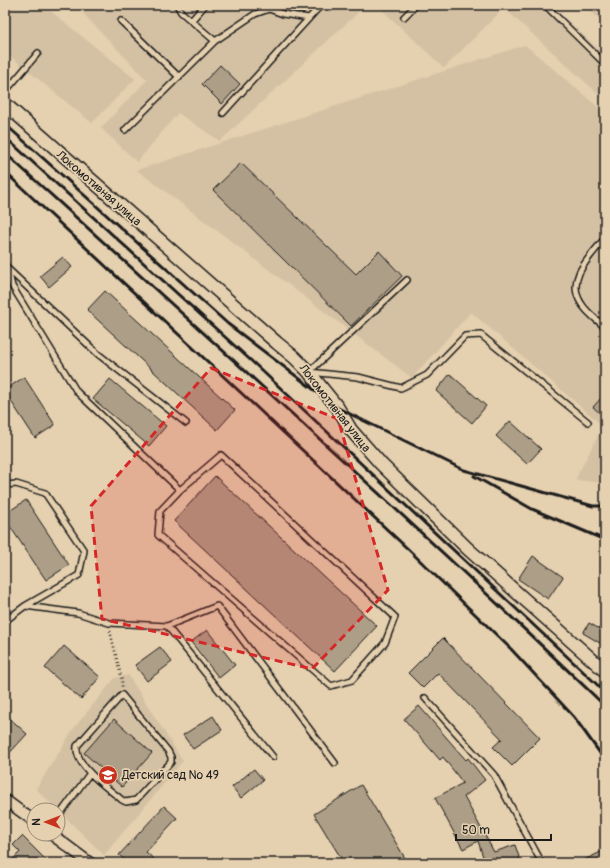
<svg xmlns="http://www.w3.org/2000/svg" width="610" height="868" viewBox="0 0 610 868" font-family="Pangolin,sans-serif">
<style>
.built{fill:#d4c1a3}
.building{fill:#ad9e87;stroke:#1c1c1c}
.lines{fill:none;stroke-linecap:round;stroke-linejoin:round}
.service-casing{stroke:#1c1c1c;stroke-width:8}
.minor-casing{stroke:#1c1c1c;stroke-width:13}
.tertiary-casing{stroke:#1c1c1c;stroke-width:15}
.path{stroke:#1c1c1c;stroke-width:2.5;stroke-dasharray:1 3;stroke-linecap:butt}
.service{stroke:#e5d0af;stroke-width:5}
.minor{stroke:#e5d0af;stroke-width:10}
.tertiary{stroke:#e5d0af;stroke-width:12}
.rail{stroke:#1c1c1c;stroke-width:3}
.marked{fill:#d62828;fill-opacity:0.2;stroke:#d62828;stroke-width:3;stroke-dasharray:8 5;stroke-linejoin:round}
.labels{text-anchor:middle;stroke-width:3.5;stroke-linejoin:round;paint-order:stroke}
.street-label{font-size:12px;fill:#1c1c1c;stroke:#e5d0af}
.poi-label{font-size:12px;fill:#1c1c1c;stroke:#e5d0af;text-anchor:start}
</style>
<rect width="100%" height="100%" fill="#e5d0af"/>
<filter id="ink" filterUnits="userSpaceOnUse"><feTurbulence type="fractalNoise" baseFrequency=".025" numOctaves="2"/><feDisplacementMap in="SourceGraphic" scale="8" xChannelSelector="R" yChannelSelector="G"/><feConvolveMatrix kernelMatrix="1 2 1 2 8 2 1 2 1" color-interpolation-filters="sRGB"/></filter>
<g filter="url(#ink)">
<!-- built -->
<path class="built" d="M5,5H43L135,79L92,123L5,52Z
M75,5H366L220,141L178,113L137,162L101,128L147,80Z
M377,5H550L605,55V100L504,8L444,68Z
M585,5H605V25Z
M525,45L605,113V483L575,480L603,426L471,312L412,378L137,170Z
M128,675L183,761L104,855L36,789L74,728L115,678Z"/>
<!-- building -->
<path class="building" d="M220,65L240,84L222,104L202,84Z
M241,163L356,274L379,251L402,276L351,326L213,190Z
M63,257L72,267L49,287L40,276Z
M105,291L235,410L217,430L87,310Z
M450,374L486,406L472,423L436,391Z
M24,377L55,425L35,438L5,392V390Z
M110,379L166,426L149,446L93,399Z
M605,394V418L593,407Z
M510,421L541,449L527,464L496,436Z
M215,476L377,626L335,671L174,521Z
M26,500L69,565L46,580L5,519V514Z
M533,556L563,577L548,599L518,579Z
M589,623L605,632V646L583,633Z
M207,630L235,665L219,678L191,642Z
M443,638L540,738L512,766L493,747L502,739L438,673L423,688L408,673Z
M64,646L100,677L81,699L45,668Z
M160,647L172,662L147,681L135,665Z
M419,706L466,760L468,758L485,780L464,797L494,852L515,845L521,863H485L478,841L463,849L435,798L463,783L443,757L440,760L404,719Z
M5,714L27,734L5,758Z
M213,716L222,730L193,749L183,735Z
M114,719L152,753L122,787L84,753Z
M254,769L263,780L241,798L232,787Z
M361,785L405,858L397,863H344L314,814Z
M164,806L177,818L146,852L158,863H128L119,855Z
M22,836L49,863H9L20,852L13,845Z
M605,850V863H578Z"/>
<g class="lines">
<!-- service casing -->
<g class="service-casing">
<path id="service" d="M177,5L181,12L215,41
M545,5L605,64
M404,17L416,5
M121,21L179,77
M191,21L205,5
M5,92L38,53
M223,113L321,5
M125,130L215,41L255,14L269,9L283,14L309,18
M605,238C591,256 565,278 581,303C586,312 597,320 605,327
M5,264L8,269L98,354L186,423
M8,269L12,286L77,392L180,490L221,455L395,617L385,643L352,680L331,686L158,535L160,511L180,490
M407,280L309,372L358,377L401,388L427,375L465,336L481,335L588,422
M5,485L16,484L45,493L84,551L79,575L25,606L5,621
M25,606L78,613L109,623L167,626L217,606L335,763
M167,626L273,757
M122,695L168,751L171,757V762L136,800L126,802L122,800C108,788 74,766 77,746Z
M425,698L494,775L542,863
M58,817L90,773"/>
</g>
<!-- minor casing -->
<g class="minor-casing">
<path id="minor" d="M5,800L34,821
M51,834L90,863"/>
</g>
<!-- tertiary casing -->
<g class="tertiary-casing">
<path id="tertiary" d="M5,104L277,343L294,357L309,372L338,408L351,430L381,464L468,549L605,671"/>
</g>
<!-- path -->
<path class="path" d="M110,631L122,680V688"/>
<!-- service -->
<use href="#service" class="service"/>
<!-- minor -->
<use href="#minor" class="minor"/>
<!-- tertiary -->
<use href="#tertiary" class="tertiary"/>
<!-- rail -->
<path class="rail" d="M5,124L228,324L338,408L464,470L593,506H605
M5,137L258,367L605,692
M5,153C207,336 409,518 605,706
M5,172L409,550L511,649L574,717L605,760
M474,476L532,509L605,540"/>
</g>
</g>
<!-- marked area -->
<path class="marked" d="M211,368L338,419L388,590L312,669L102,619L91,506Z"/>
<!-- icons -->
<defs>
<g id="school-disc" transform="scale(1)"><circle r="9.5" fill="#c8321e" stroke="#e5d0af"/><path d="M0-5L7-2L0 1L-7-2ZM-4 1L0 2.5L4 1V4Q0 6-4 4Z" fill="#fff"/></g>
</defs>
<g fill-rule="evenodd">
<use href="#school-disc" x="108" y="775"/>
</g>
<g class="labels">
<!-- street labels -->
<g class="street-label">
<text transform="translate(99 188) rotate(41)" y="4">Локомотивная улица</text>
<text transform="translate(335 408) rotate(52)" y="4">Локомотивная улица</text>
</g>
<!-- poi labels -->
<g class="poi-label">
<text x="122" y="779">Детский сад № 49</text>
</g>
</g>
<!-- margin -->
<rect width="610" height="868" fill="none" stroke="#e5d0af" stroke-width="20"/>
<rect x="10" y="10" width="590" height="848" fill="none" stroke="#1c1c1c" stroke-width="1.5" filter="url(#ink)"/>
<!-- north arrow -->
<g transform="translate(46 822) rotate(270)"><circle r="19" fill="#e5d0af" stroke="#958874"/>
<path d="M0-3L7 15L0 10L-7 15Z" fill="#c8321e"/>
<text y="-6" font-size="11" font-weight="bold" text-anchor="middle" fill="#1c1c1c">N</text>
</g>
<!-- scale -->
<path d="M456 834v6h95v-6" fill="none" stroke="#1c1c1c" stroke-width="2"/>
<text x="462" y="834" font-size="12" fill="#1c1c1c" stroke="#e5d0af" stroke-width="3" paint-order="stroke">50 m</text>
</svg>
